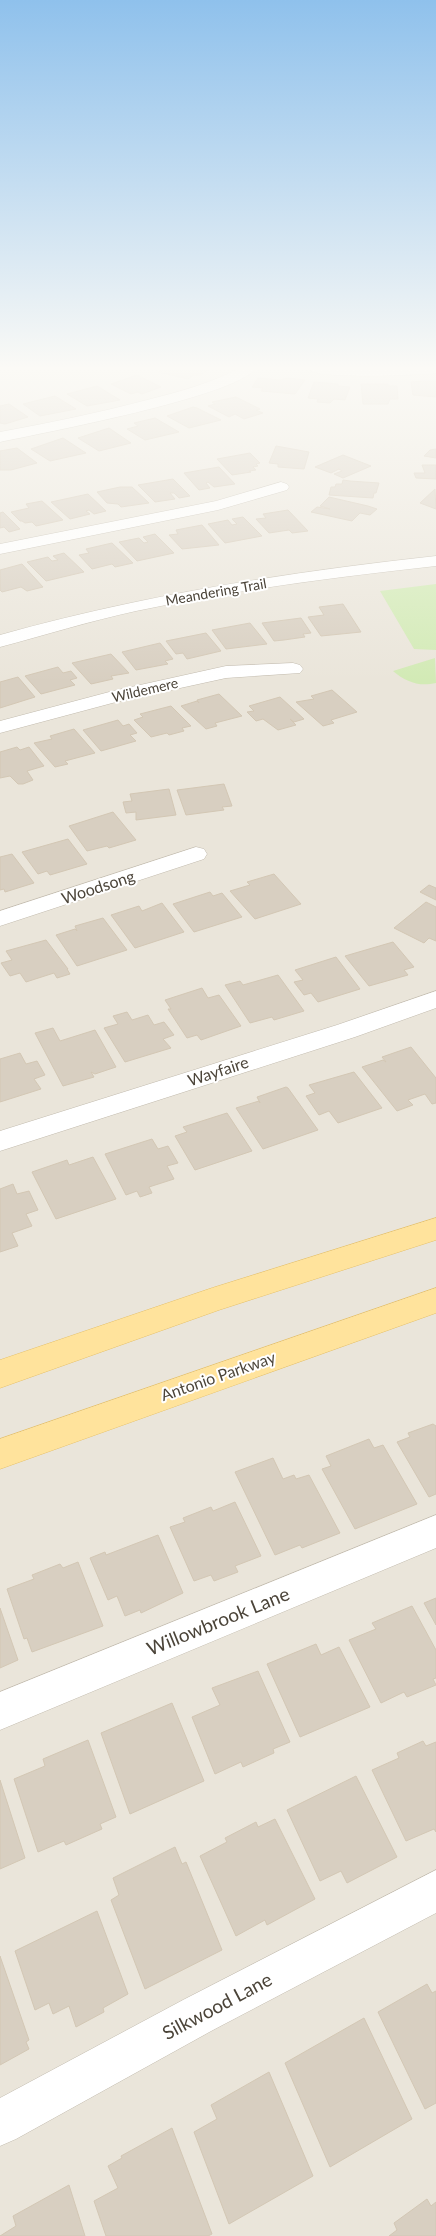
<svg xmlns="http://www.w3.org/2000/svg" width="436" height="2236" viewBox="0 0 436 2236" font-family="Lato,sans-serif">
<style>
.residential{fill:#eae5da}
.green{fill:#d2eab5}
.building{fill:#d8cfc1;stroke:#d3c7b4}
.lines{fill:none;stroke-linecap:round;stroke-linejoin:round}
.minor-casing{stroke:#c2bbae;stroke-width:1}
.major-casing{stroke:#e6c16a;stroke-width:1}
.minor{fill:#fff;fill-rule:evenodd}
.major{fill:#ffe39c;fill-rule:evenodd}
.labels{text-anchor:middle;stroke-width:4;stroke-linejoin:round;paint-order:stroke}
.far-street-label{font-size:14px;fill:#4b4439;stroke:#fff}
.street-label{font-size:16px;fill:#4b4439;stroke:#fff}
.near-street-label{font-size:19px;fill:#4b4439;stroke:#fff}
</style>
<rect width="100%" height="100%" fill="#f6f3ec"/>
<!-- residential -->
<path class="residential" d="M0,369H436V2236H0Z"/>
<!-- green -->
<path class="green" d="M436,584V650L414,649L380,591Z
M435,658L436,683C419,687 406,682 393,671Z"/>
<!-- building -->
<path class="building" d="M163,369H209L200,375H194L188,379L158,372Z
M137,375L161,387L142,394L138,392L131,394L111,384Z
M258,378L280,380L288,378L305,380L295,394L261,391L263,388L252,387Z
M424,381H436V397L413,395L411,382Z
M314,382L338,384V386L350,387L345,400L334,399L330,403L317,402L318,399L308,398Z
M361,384H388V386H397L398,399H390L388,404H363Z
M97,386L120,400L87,406L67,394Z
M55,396L76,409L40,416L23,404Z
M236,397L260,409L256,410L263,413L244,419L235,414L229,417L208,406L215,404L212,402Z
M9,404L28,417L5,424L0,423V406Z
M193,407L197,408L221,420L189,428L167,416Z
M155,418L179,432L145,440L127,429L138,426L134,423Z
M109,428L131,443L99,451L78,438Z
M63,438L86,453L50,461L31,449Z
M276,446L309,452L304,469L278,467V464L269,463Z
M17,448L37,463L11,470H0V451Z
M436,449V458L424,456L430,450Z
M250,453L260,463L256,464L258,466L253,467L256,470L249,471L251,472L232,475L217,459Z
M343,455L371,466L343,478L334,474L342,471L339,469L331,473L315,467Z
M422,465H436V479L416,478L414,473H425Z
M219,467L235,484L214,487L208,482L206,483L210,488L199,490L184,473Z
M173,479L190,496L179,498L174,493H170L175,499L155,502L138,485Z
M343,480L350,481L379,483L376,493H374L373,498L329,495L331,487H335L336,484H342Z
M120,487H132L149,503L121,507L118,504L107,503L97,492Z
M435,489L436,509L420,503Z
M88,494L106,511L94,514L89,510L86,511L90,514L70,519L51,502Z
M329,497L368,506L377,509L370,515L360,513L352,521L311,512L317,507L330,509L320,506Z
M42,501L63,520L36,526L32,522L25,523L22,521H20L11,512L29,508L26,504Z
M288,510L308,531L292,533L289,530L269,533L256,519L266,518L263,514Z
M3,512L20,529L9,532L4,527L0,528V513Z
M243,517L262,536L225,543L208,524L228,520L232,525L237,524L232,519Z
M202,525L219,545L182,549L169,535L178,534L176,530Z
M155,534L174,553L137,561L119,542L139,538L144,543L148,542L143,537Z
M112,543L133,563L115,567L112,564L92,569L79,555L89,553L86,549Z
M64,553L84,572L46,581L27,562L48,557L52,561L58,560L53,556Z
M22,564L43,587L27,591L21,587L2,592L0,590V570Z
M343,604L361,632L321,636L308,617L324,615L319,607Z
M301,618L311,633L303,634L305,637L284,640L274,641L262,623Z
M250,623L267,644L226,649L212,630Z
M206,633L221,651L187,659L183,653L176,654L166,641Z
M160,643L173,659L165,661L168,664L136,670L122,652Z
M111,654L129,673L111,676L113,679L91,684L72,663Z
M58,667L63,673L71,671L77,678L70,680L75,685L41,694L25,676Z
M18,677L35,697L0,708V682Z
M332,690L357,712L331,720L334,723L323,726L296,702L314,699L311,696Z
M219,694L242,716L215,723L217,726L206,729L181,706L197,701L199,703L197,700Z
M280,697L304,719L294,722L290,719L296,725L278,730L263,719L256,721L247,712L254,711L249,706Z
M171,706L191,726L182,728L184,731L169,735L167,733L151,737L134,720L143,717L140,714Z
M118,720L123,726L129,724L137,733L130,735L136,741L101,751L83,730Z
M74,729L95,753L65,761L68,764L55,767L34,743L52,739L50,736Z
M17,747L20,750L29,747L44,766L27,771L33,780L23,784H18L10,776L0,778V752Z
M224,784L232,806L222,807L224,810L186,815L177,790Z
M169,789L176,815L136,820V812L126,813L123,802L132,801L130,794Z
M113,812L136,840L109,848L107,846L87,851L69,826Z
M68,839L87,864L50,875L47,871L38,874L22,852Z
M12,854L34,883L5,892L4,889L0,890V857Z
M274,874L301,904L255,919L230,891L250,885L247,882Z
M429,885L436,888V900L420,892Z
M210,892L213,896L222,893L242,917L194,932L173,904Z
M426,902L436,907V941L429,938L424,943L394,928Z
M162,903L184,932L135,948L111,915L139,906L142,911Z
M103,918L127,950L77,966L56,935L75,929L77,931L75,926Z
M46,940L68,969H67L70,974L57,978L54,973L26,982L20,973L10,976L1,963L12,960L6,951Z
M393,942L414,967L404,970L408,975L369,986L345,956Z
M336,957L360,989L318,1002L311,993L304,995L294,982L303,980L295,970Z
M278,975L304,1011L274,1020L272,1017L250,1023L225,985L240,981L243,985Z
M202,988L208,998L219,995L241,1026L201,1040L197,1035L187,1038L168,1009H171L165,1000Z
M127,1012L132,1020L148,1015L154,1025L164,1022L174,1035L163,1039L171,1048L125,1062L104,1028L118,1024L113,1016Z
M53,1028L60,1041L95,1030L116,1067L95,1074L91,1072L94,1077L63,1086L35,1033Z
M411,1047L436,1078V1103L432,1104L425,1094L408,1100L413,1105L397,1111L362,1067L383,1060L386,1062L382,1057Z
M20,1053L26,1064L37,1061L45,1075L34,1079L41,1089L0,1102V1059Z
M354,1072L382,1108L338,1123L329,1111L319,1115L306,1096L315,1093L309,1085Z
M286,1087L288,1088L318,1130L263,1149L236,1108L259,1101L260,1103L257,1097Z
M227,1113L252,1151L195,1170L175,1136L187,1132L183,1127Z
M152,1139L158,1149L168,1146L178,1163L167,1166L174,1179L149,1187L152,1193L140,1197L137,1191L126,1195L105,1154Z
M93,1157L116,1199L56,1219L32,1172L67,1160L69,1165Z
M13,1184L17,1194L29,1191L38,1210L26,1214L32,1226L12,1233L18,1246L0,1252V1189Z
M433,1424L436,1426V1494L429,1497L397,1442L410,1437L408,1433Z
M369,1439L374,1448L383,1445L417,1504L355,1529L322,1469L331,1466L326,1456Z
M273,1458L283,1479L294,1475L296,1479L309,1475L340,1533L302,1548L300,1545L275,1555L235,1472Z
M235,1502L261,1556L235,1566L238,1572L214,1581L211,1575L194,1581L170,1527L185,1522L183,1518L211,1507L213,1511Z
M158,1535L183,1593L141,1613L140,1610L125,1616L117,1596L108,1600L90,1558L105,1552L106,1555Z
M78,1562L103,1626L32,1652L27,1638L24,1639L7,1589L34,1579L32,1575L60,1564L63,1568Z
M436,1598V1625L424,1603Z
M412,1606L436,1650V1678L433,1679L436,1685L407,1697L404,1692L381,1703L349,1640L376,1629L372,1623Z
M0,1608L18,1660L0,1668Z
M316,1644L321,1655L339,1647L370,1707L300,1737L267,1664Z
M258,1671L290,1742L273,1749L274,1753L243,1767L241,1762L215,1774L192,1717L220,1705L212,1688Z
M172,1703L204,1781L130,1814L101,1733Z
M88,1740L116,1817L100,1824L102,1829L66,1845L64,1841L38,1852L14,1779L45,1766L43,1759Z
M423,1741L426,1746L436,1742V1832L434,1829L406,1841L372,1770L399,1758L397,1753Z
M356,1776L397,1857L347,1883L341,1871L320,1881L287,1810Z
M0,1780L25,1858L0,1869Z
M275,1819L315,1899L267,1925L265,1920L236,1936L200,1856L227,1842L225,1838L256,1822L258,1827Z
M175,1847L182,1864L186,1862L222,1950L145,1989L111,1900L119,1895L113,1878Z
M97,1911L128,1994L103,2008L104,2012L76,2027L69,2006L53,2014L49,2003L35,2010L15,1951Z
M0,1956L29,2040L26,2042L29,2049L0,2065Z
M427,1984L432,1993L436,1991V2103L425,2109L378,2012Z
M364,2018L412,2119L330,2167L285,2063Z
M269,2072L313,2176L229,2224L194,2132L217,2119L211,2105Z
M172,2128L212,2234L208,2236H106L94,2201L118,2188L108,2166L122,2158L121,2156Z
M69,2185L85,2236H0L16,2226L13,2216Z
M427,2199L431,2206L436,2202V2236H389L397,2230L394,2223Z"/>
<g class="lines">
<!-- minor casing -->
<g class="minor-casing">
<path id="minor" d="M238,369H255C234,397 42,433 0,442V432C49,423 98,413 147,400C178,392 209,384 238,369Z
M308,369H436V373C418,375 317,380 308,369Z
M281,482L287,484L289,487L287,490L218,510L0,554V544L216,501Z
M436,556V566C335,577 235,590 136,611C90,621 45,635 0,647V635C143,595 288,572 436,556Z
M293,663L300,665L303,669L300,673L226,678L116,702L0,733V721L113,691L226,666Z
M196,847L204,849L207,854L204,859L0,926V911Z
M436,991V1008L355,1037L0,1151V1131L337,1025Z
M436,1515V1548L0,1730V1692Z
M436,1870V1913L213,2030L16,2139L0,2146V2098L183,2000Z"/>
</g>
<!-- major casing -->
<g class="major-casing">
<path id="major" d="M436,1218V1240L219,1310L0,1388V1360L212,1288Z
M436,1288V1313L0,1469V1439Z"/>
</g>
<!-- minor -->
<use href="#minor" class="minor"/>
<!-- major -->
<use href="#major" class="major"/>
</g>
<!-- sky -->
<linearGradient id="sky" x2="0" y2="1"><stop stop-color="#8fc1ec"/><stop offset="0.54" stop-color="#fbfaf6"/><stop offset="1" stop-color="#fbfaf6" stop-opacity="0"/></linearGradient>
<rect width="436" height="682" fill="url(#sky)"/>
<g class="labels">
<!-- far-street labels -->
<g class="far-street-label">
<text transform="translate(216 592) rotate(-10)" y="5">Meandering Trail</text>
<text transform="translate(145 690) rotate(-13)" y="5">Wildemere</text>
</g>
<!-- street labels -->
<g class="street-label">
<text transform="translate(98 887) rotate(-18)" y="6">Woodsong</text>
<text transform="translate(218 1071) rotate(-18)" y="6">Wayfaire</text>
<text transform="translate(218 1376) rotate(-19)" y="6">Antonio Parkway</text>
</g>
<!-- near-street labels -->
<g class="near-street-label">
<text transform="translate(218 1621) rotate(-22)" y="7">Willowbrook Lane</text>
<text transform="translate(217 2006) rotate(-28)" y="7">Silkwood Lane</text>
</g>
</g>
</svg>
